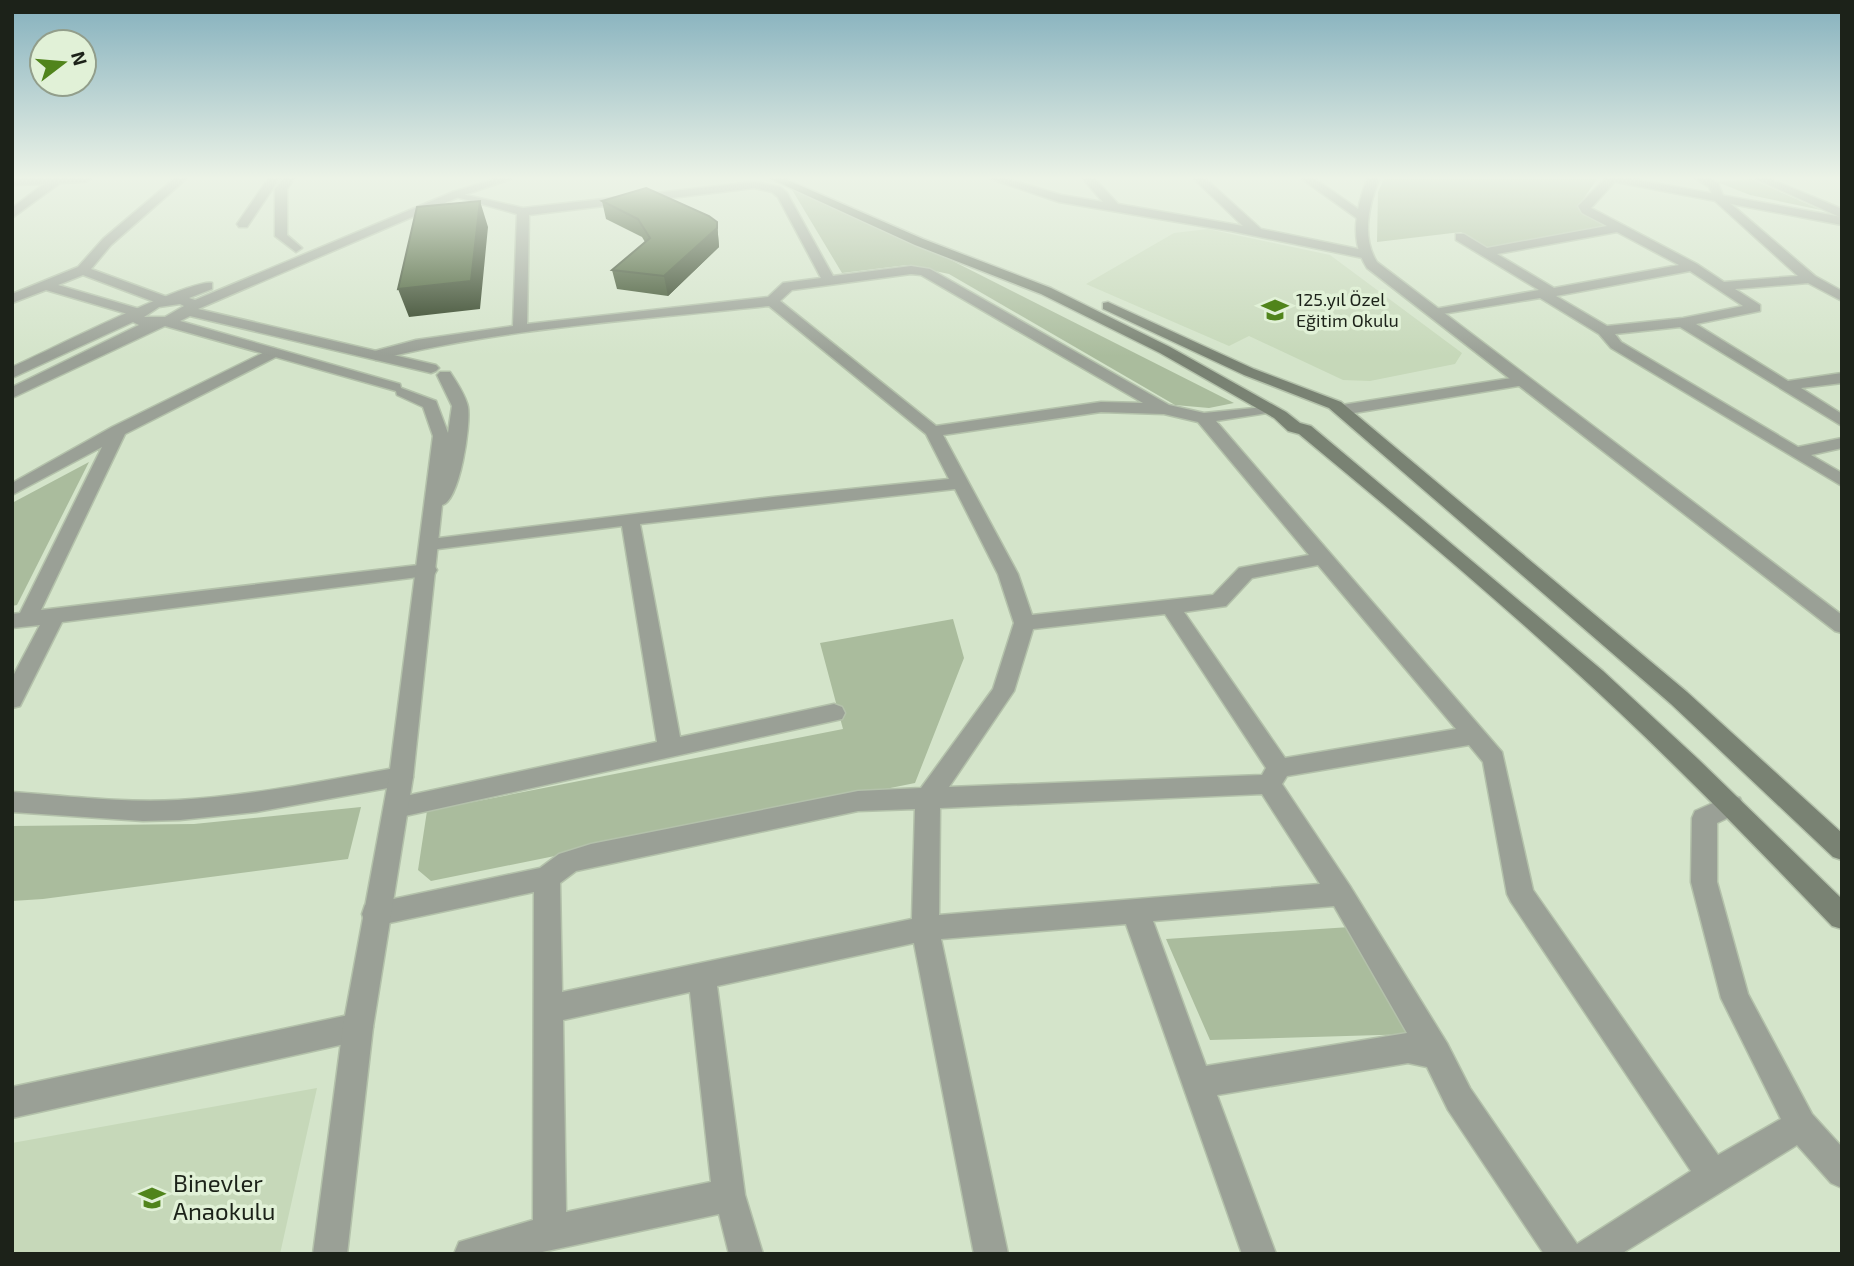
<svg xmlns="http://www.w3.org/2000/svg" width="1854" height="1266" viewBox="0 0 1854 1266" font-family="'Exo 2',sans-serif">
<style>
.built{fill:#c6d8b9}
.green{fill:#aabc9d}
.lines{fill:none;stroke-linecap:round;stroke-linejoin:round}
.minor-casing{stroke:#b3c1aa;stroke-width:3}
.tertiary-casing{stroke:#b3c1aa;stroke-width:3}
.secondary-casing{stroke:#b3c1aa;stroke-width:3}
.minor{fill:#9aa096;fill-rule:evenodd}
.tertiary{fill:#9aa096;fill-rule:evenodd}
.secondary{fill:#798273;fill-rule:evenodd}
.wall{fill:#304521}
.shaded-wall{fill:#27381b}
.building{fill:#385026;stroke:#27381b;stroke-width:2}
.labels{text-anchor:middle;stroke-width:7;stroke-linejoin:round;paint-order:stroke}
.far-poi-label{font-size:18px;fill:#1c2219;stroke:#e1f1d7;text-anchor:start}
.near-poi-label{font-size:24px;fill:#1c2219;stroke:#e1f1d7;text-anchor:start}
</style>
<rect width="100%" height="100%" fill="#d4e4ca"/>
<!-- built -->
<path class="built" d="M1208,229L1330,255L1462,353L1455,364L1370,381L1343,380L1249,336L1229,346L1086,284L1174,233Z
M317,1088L280,1254H12V1143Z"/>
<!-- green -->
<path class="green" d="M1384,179H1597L1578,207L1604,223L1602,227L1490,249L1461,232L1377,242L1378,192Z
M1751,179L1821,210L1750,195L1717,182Z
M791,188L925,247L1234,403L1209,408L1175,405L949,274L907,265L842,273Z
M89,462L17,605L12,606V503Z
M953,619L964,658L915,783L431,881L418,870L427,811L843,729L820,643Z
M361,807L348,859L43,899L12,901V826L194,824Z
M1350,927L1414,1034L1210,1040L1166,939Z"/>
<g class="lines">
<!-- minor casing -->
<g class="minor-casing">
<path id="minor" d="M12,179H91L85,182L60,183L12,218V208L44,184L12,185Z
M174,179H186L111,245L91,269L170,298V304H160L83,275L58,285L143,310L145,313L138,317L46,290L12,303V294L78,267L103,239Z
M268,179H279L247,227H239L237,224Z
M283,179H294L287,189V235L302,248L296,252L275,236V189Z
M991,179H1007L1061,195L1103,202L1083,179H1095L1118,204L1243,226L1194,179H1206L1261,229L1363,250L1369,254L1363,258L1231,231L1059,202Z
M1302,179H1315L1368,216L1358,219Z
M1605,179H1617L1591,208L1697,264L1724,282L1798,276L1715,201L1709,187L1696,179H1710L1718,183L1724,198L1815,276L1842,291V301L1808,283L1735,289L1760,305V311L1696,324L1788,381L1842,373V383L1801,388L1842,414V426L1680,327L1615,334L1621,342L1798,447L1842,438V448L1811,455L1842,473V486L1611,348L1599,334L1540,298L1430,316V310L1435,309L1539,290L1456,240V234H1464L1487,248L1607,226L1582,213L1578,206ZM1617,232L1679,265L1554,288L1497,254ZM1690,271L1743,306L1683,318L1607,326L1556,296Z
M1756,179H1770L1842,209V218Z
M754,182L780,187L787,193L833,276L911,266L930,269L1169,405L1204,413L1274,406L1276,409L1274,412L1216,421L1502,752L1533,890L1718,1155L1781,1119L1721,998L1691,882L1692,818L1695,811L1731,795L1740,798L1743,805L1740,812L1717,823V882L1748,994L1812,1114L1842,1147V1188L1831,1183L1797,1145L1621,1254H1544L1448,1110L1427,1067L1408,1063L1217,1095L1276,1254H1242L1126,924L941,939L1008,1254H974L914,943L717,986L745,1195L763,1254H729L719,1214L533,1254H454L459,1242L533,1220L534,892L375,926L365,923L362,914L365,905L540,868L559,854L591,844L858,791L921,788L993,689L1014,623L998,574L955,489L640,524L680,737L834,704L842,707L845,713L842,719L396,818L387,815L384,808L387,801L396,798L657,742L622,526L430,550L423,548L420,544L423,540L773,497L949,479L926,434L769,306C638,320 504,328 376,360L368,355L371,352L416,340L513,326L517,214L453,196V192L523,208ZM754,188L772,192L778,197L821,278L783,283L768,297L527,324L529,215ZM911,274L921,275L1143,403L1101,402L936,426L780,301L792,290ZM1101,412L1164,414L1198,422L1309,555L1239,568L1213,595L1032,615L1018,574L943,435ZM1318,565L1456,729L1285,758L1184,612L1226,606L1252,578ZM1165,614L1266,768L1262,775L949,787L1014,691L1033,629ZM1469,745L1483,762L1507,894L1511,902L1691,1171L1577,1244L1470,1088L1447,1043L1350,886L1282,784L1287,776ZM1262,794L1320,884L939,915L940,808ZM915,809L912,919L562,992L560,883L576,871L858,811ZM1334,906L1407,1033L1206,1066L1153,921ZM690,992L711,1182L566,1212L563,1020Z
M273,348L278,350L281,353L278,356L125,434L41,610L427,564L434,565L437,570L434,575L62,622L20,706L12,708V678L40,625L12,628V614L20,613L102,447L12,495V483L112,427Z
M1524,376L1532,381L1530,384L1342,415L1334,410L1342,405Z
M401,767L410,770L413,777L410,784L256,812L180,820L143,821L12,812V792C67,796 123,803 178,800C253,796 327,780 401,767Z
M358,1013L368,1017L373,1027L368,1037L358,1041L12,1118V1087Z"/>
</g>
<!-- tertiary casing -->
<g class="tertiary-casing">
<path id="tertiary" d="M495,179H511L461,196L198,309L436,365L439,368L436,371L431,373L190,316L180,321L400,384L401,388L436,401L448,433L452,406L437,375L440,372H450C456,381 466,396 468,407C471,424 460,501 442,505L413,777L373,1027L347,1254H313L343,1027L389,777L433,436L423,407L397,395L396,391L165,326L12,398V387L139,325L133,322L12,378V367C44,353 189,279 212,283V289L189,298L195,300L453,192ZM180,304L184,306L165,317H144L159,307Z
M1367,179H1379C1369,205 1361,237 1377,262L1842,615V633L1835,631L1367,268C1349,240 1356,209 1367,179Z
M1610,179H1632L1842,217V225L1616,182Z"/>
</g>
<!-- secondary casing -->
<g class="secondary-casing">
<path id="secondary" d="M771,179H785L923,239L1051,288L1170,347L1286,412L1300,423L1311,426L1603,671L1698,759L1842,899V929L1832,926C1762,853 1692,781 1619,712C1516,615 1408,524 1299,434L1288,431L1274,418L1160,353L1041,294L915,245Z
M1108,302L1254,369L1341,402L1687,692L1842,833V860L1833,857L1671,704L1329,408L1244,375L1103,309V303Z"/>
</g>
<!-- minor -->
<use href="#minor" class="minor"/>
<!-- tertiary -->
<use href="#tertiary" class="tertiary"/>
<!-- secondary -->
<use href="#secondary" class="secondary"/>
</g>
<!-- wall -->
<path class="wall" d="M602,201L717,222L719,247L668,296L617,289L612,270L645,242L642,237L606,219Z"/>
<!-- shaded-wall -->
<path class="shaded-wall" d="M480,201L488,227L480,309L409,317L398,289Z
M717,222L719,247L668,296L664,276Z"/>
<!-- building -->
<path class="building" d="M646,188L709,216L717,222V228L664,276L612,270L650,238L638,219L602,201Z
M480,201L471,281L398,289L417,207Z"/>
<!-- sky -->
<linearGradient id="sky" x2="0" y2="1"><stop stop-color="#84b0bd"/><stop offset="0.5" stop-color="#ecf3e7"/><stop offset="1" stop-color="#ecf3e7" stop-opacity="0"/></linearGradient>
<rect width="1854" height="356" fill="url(#sky)"/>
<!-- icons -->
<defs>
<g id="school-bare" transform="scale(2.1)"><path d="M0-5L7-2L0 1L-7-2ZM-4 1L0 2.5L4 1V4Q0 6-4 4Z" fill="#50841b" stroke="#e1f1d7" stroke-width="2.5" paint-order="stroke"/></g>
</defs>
<g fill-rule="evenodd">
<use href="#school-bare" x="1275" y="310"/>
<use href="#school-bare" x="152" y="1198"/>
</g>
<g class="labels">
<!-- far-poi labels -->
<g class="far-poi-label">
<text x="1296" y="306">125.yıl Özel<tspan x="1296" dy="21">Eğitim Okulu</tspan></text>
</g>
<!-- near-poi labels -->
<g class="near-poi-label">
<text x="173" y="1192">Binevler<tspan x="173" dy="28">Anaokulu</tspan></text>
</g>
</g>
<!-- border -->
<rect width="1854" height="1266" fill="none" stroke="#1c2219" stroke-width="28"/>
<!-- north arrow -->
<g transform="translate(63 63) rotate(74)"><circle r="33" fill="#e1f1d7" stroke="#929e8b" stroke-width="2"/>
<path d="M0-5L12 26L0 18L-12 26Z" fill="#50841b"/>
<text y="-10" font-size="19" font-weight="bold" text-anchor="middle" fill="#1c2219">N</text>
</g>
</svg>
